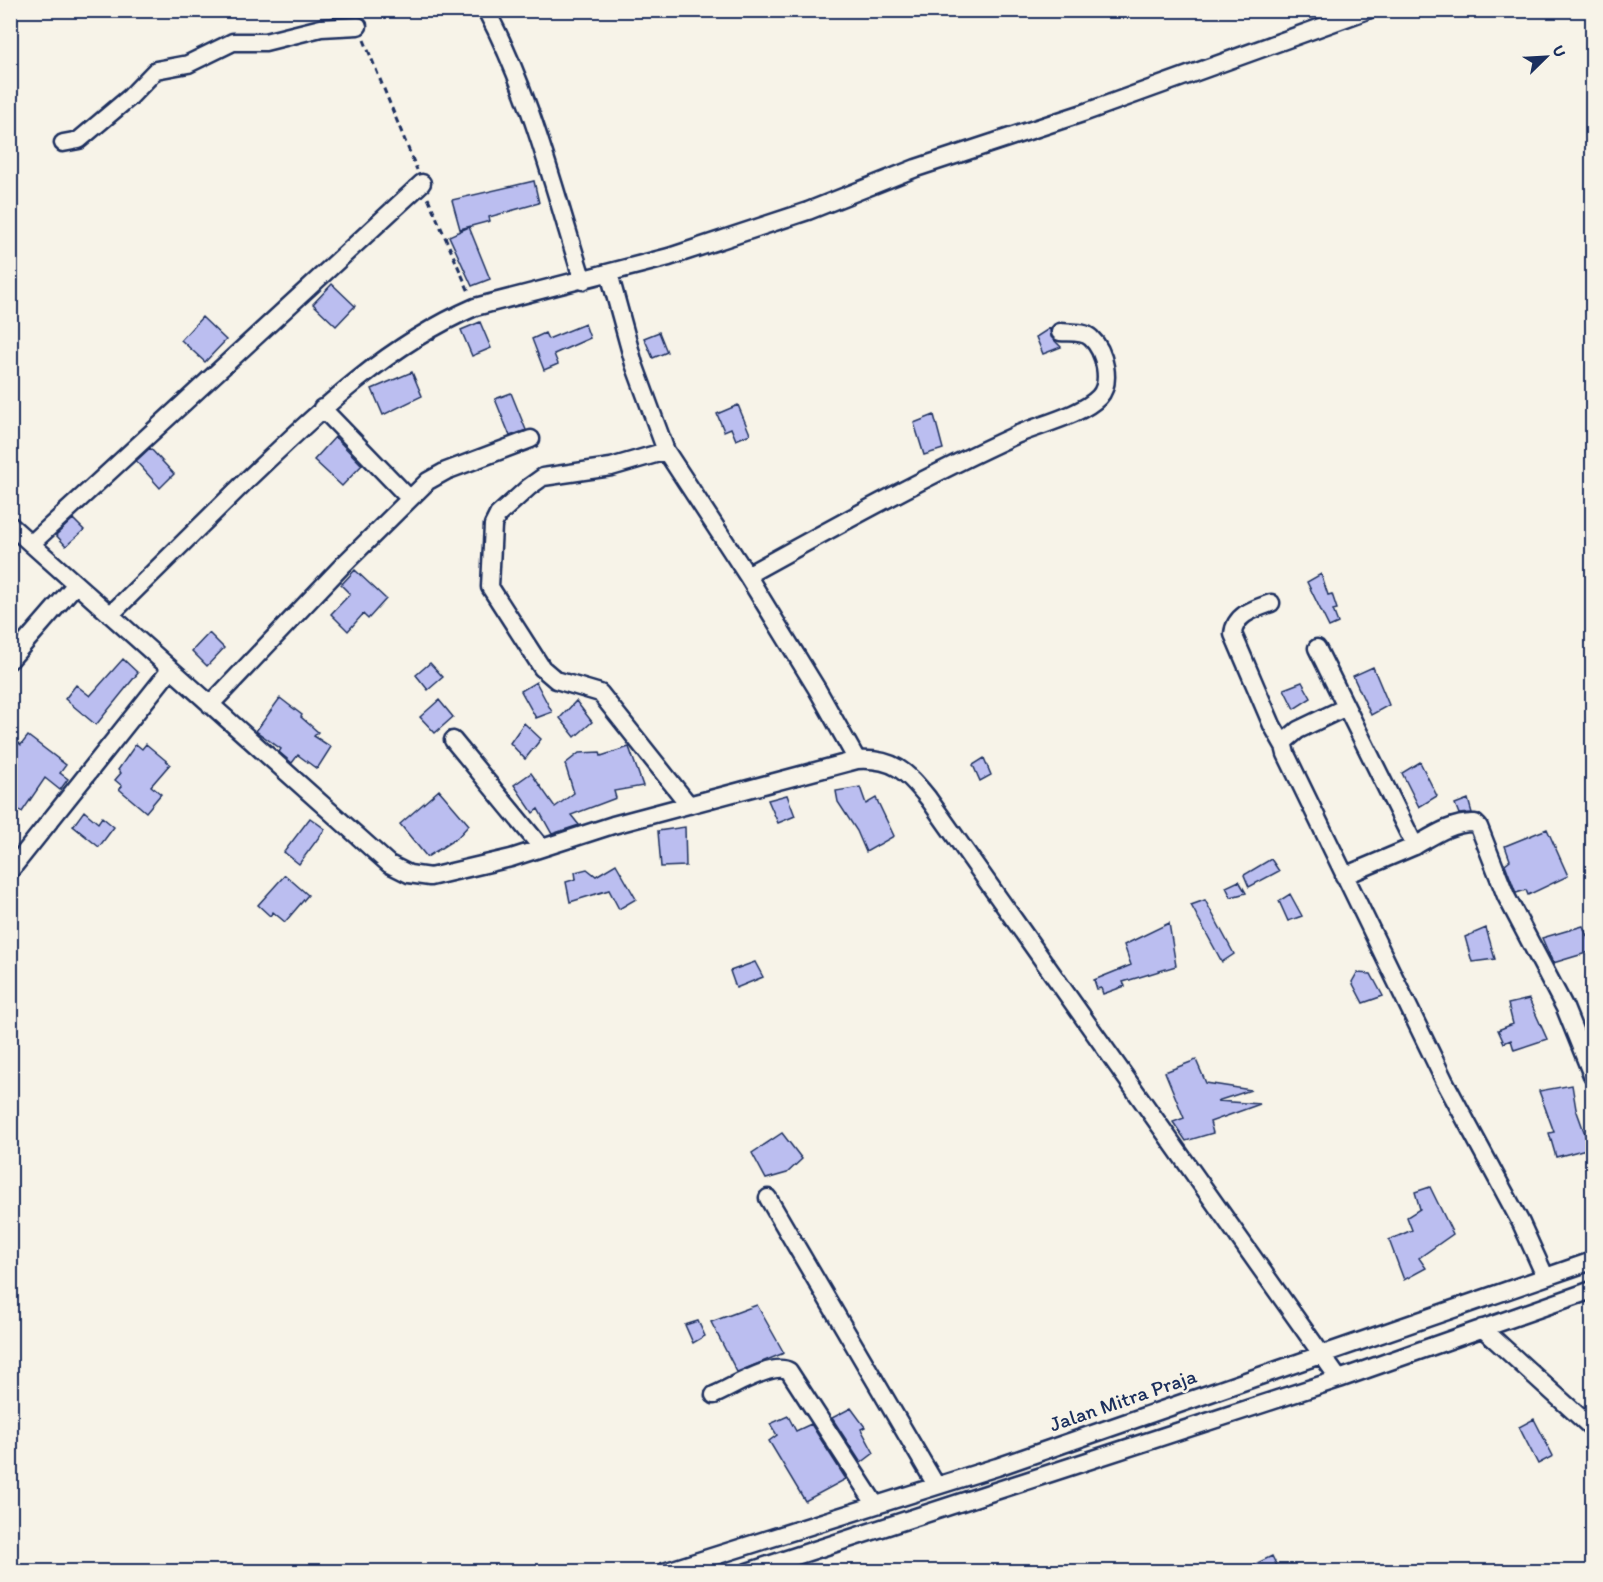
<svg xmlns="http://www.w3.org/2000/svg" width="1603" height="1582" viewBox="0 0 1603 1582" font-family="Itim,sans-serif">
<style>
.building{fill:#bbbef0;stroke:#1b2f5e;stroke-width:1.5}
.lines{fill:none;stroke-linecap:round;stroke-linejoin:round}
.minor-casing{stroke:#1b2f5e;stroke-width:21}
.path{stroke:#1b2f5e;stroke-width:3;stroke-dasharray:6 4.5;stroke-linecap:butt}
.minor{stroke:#f7f3e8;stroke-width:16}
.labels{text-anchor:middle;stroke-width:5;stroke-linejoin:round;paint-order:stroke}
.street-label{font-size:21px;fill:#1b2f5e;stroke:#f7f3e8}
</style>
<rect width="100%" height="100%" fill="#f7f3e8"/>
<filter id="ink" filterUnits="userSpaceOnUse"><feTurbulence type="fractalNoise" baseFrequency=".0167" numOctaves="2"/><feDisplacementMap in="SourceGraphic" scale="12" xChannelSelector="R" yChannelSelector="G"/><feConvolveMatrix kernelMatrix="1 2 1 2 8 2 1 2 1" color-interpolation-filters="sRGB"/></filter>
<g filter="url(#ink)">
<!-- building -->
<path class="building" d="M534,181L539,203L489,217L490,221L460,229L452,200Z
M469,227L490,279L472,286L449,236Z
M332,284L355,306L336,326L313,304Z
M202,317L226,340L205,362L181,340Z
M480,322L491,348L472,356L461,330Z
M585,324L590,338L554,354L558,364L544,370L532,339L545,333L548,339Z
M1050,328L1051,337L1061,347L1043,354L1036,337Z
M659,332L667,352L653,358L644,338Z
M412,372L422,396L383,415L372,389Z
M511,393L526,430L510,436L495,399Z
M738,405L750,434L736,440L731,428L724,431L717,414Z
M934,415L943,449L924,455L914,423Z
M335,437L362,465L342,486L314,460Z
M150,448L174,474L160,488L136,461Z
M73,519L84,530L66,546L56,535Z
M355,570L386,599L368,619L363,614L348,631L331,614L350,594L341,585Z
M1321,574L1328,595L1332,594L1337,609L1333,610L1338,623L1329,627L1307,582Z
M209,633L224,648L207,666L192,651Z
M123,659L138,673L96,725L65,699L76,685L90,696Z
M430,663L443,677L428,690L416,675Z
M1373,667L1389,705L1371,715L1353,676Z
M536,682L552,712L536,718L521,691Z
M1302,682L1311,698L1294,709L1284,689Z
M280,698L302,715L301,717L318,732L314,736L331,747L317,769L298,755L292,763L279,752L281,749L256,731Z
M439,700L453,717L435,733L420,717Z
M576,701L592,722L575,737L560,718Z
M524,723L541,739L525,759L510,743Z
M10,735L21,745L28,736L66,765L60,773L68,779L60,790L45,778L22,812L10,803Z
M136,744L142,749L146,744L170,764L151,786L161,794L146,812L119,789L122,786L115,780L121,773L118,770Z
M629,747L643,786L614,791L616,798L571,815L579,825L552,834L538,809L533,813L514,785L531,773L555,807L574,793L565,764L579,753L600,752L601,756Z
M984,758L991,775L980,781L973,765Z
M1420,762L1437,796L1419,807L1402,773Z
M860,787L866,804L876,798L894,836L866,852L857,831L838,802L836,791Z
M439,790L469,825L457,838L427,857L400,824Z
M787,795L795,816L778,823L768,800Z
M1468,799L1472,813L1459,814L1455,804Z
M84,811L98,823L102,817L114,827L99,847L73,826Z
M310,818L325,829L299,864L284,852Z
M685,827L686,866L661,867L658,831Z
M1547,829L1568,876L1528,895L1526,890L1516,893L1505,864L1510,860L1505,846Z
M1271,859L1279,871L1249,887L1244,875Z
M616,864L636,899L619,909L609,890L570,902L566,882L576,879L575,872L587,869L596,876Z
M285,875L308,895L285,922L273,912L270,916L258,905Z
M1239,881L1246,893L1231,897L1226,887Z
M1290,894L1302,916L1288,921L1279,901Z
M1205,900L1234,954L1222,962L1191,905Z
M1169,923L1176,966L1123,982L1125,986L1103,994L1101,988L1097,989L1094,980L1131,965L1124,945Z
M1583,926L1593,951L1553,963L1542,938Z
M1486,928L1495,959L1472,962L1465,937Z
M755,962L763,977L736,988L730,971Z
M1357,973L1371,974L1383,996L1363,1003L1352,982Z
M1529,999L1547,1039L1514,1050L1511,1040L1504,1043L1498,1030L1513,1024L1508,1004Z
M1196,1060L1206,1083L1251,1090L1217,1101L1260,1104L1210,1122L1213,1133L1186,1141L1173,1122L1184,1118L1165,1072Z
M1572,1085L1576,1109L1590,1148L1556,1157L1549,1133L1554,1132L1539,1091Z
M782,1133L802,1159L787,1173L766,1179L752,1153Z
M1430,1187L1453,1234L1419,1258L1426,1268L1404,1280L1389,1240L1412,1230L1407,1217L1420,1209L1415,1192Z
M757,1305L784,1353L737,1372L711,1322Z
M698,1321L705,1336L693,1343L685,1325Z
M851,1408L865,1427L861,1429L874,1453L861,1463L832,1418Z
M788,1416L796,1431L811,1424L846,1479L805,1501L769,1441L777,1435L770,1424Z
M1534,1419L1553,1456L1538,1464L1519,1427Z
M1272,1556L1280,1572H1239Z"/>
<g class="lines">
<!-- minor casing -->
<g class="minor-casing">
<path id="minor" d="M486,10C531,94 554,190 583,281
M63,143L79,140L130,97L156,70L188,64L233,42H265L321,28L358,26
M609,273L634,364L666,451L747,575L817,689L857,760
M322,408L409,498
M666,451L611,467L543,477L529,487L498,515L493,525L490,587L542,668L556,680L600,693L689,805
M10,525L389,864L409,874L430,877L511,858L613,825L857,760C894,758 906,771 928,798L1339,1379
M31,544L422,183
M747,575C836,526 924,477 1016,435C1039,425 1082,415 1099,397C1112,383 1105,351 1091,338C1084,331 1070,333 1060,332
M1271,603C1254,609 1235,614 1233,634L1272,725L1284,746
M110,615C156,570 201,525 247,480C317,413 385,346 475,307L669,257L808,211L916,168L1083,113L1368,10
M1317,648L1415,846C1434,835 1453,822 1475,823L1479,827L1506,896L1565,1008L1592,1075
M10,660L76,584
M210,705L343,565L428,481L446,471L531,439
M1346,707L1298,730L1285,741L1284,746L1286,754L1445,1082L1521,1223L1545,1276
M453,740L541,847
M10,871L170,670
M1344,876L1415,846
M768,1198L936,1485
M1482,1328L1592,1428
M714,1395C731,1388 773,1361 789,1371L875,1504
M664,1572L997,1467L1592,1261
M747,1572L1339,1379L1592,1290"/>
</g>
<!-- path -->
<path class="path" d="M364,40L417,170
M428,198L470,294"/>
<!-- minor -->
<use href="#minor" class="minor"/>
</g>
</g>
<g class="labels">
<!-- street labels -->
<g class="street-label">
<text transform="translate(1123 1400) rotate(-19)" y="7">Jalan Mitra Praja</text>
</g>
</g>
<!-- margin -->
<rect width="1603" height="1582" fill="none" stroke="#f7f3e8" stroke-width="36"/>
<rect x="18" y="18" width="1567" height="1546" fill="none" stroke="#1b2f5e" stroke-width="2" filter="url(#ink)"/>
<!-- north arrow -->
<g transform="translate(1546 57) rotate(66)" stroke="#f7f3e8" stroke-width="4.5" paint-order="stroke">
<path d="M0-4.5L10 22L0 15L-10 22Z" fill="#1b2f5e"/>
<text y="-9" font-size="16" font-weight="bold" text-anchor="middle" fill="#1b2f5e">U</text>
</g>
</svg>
